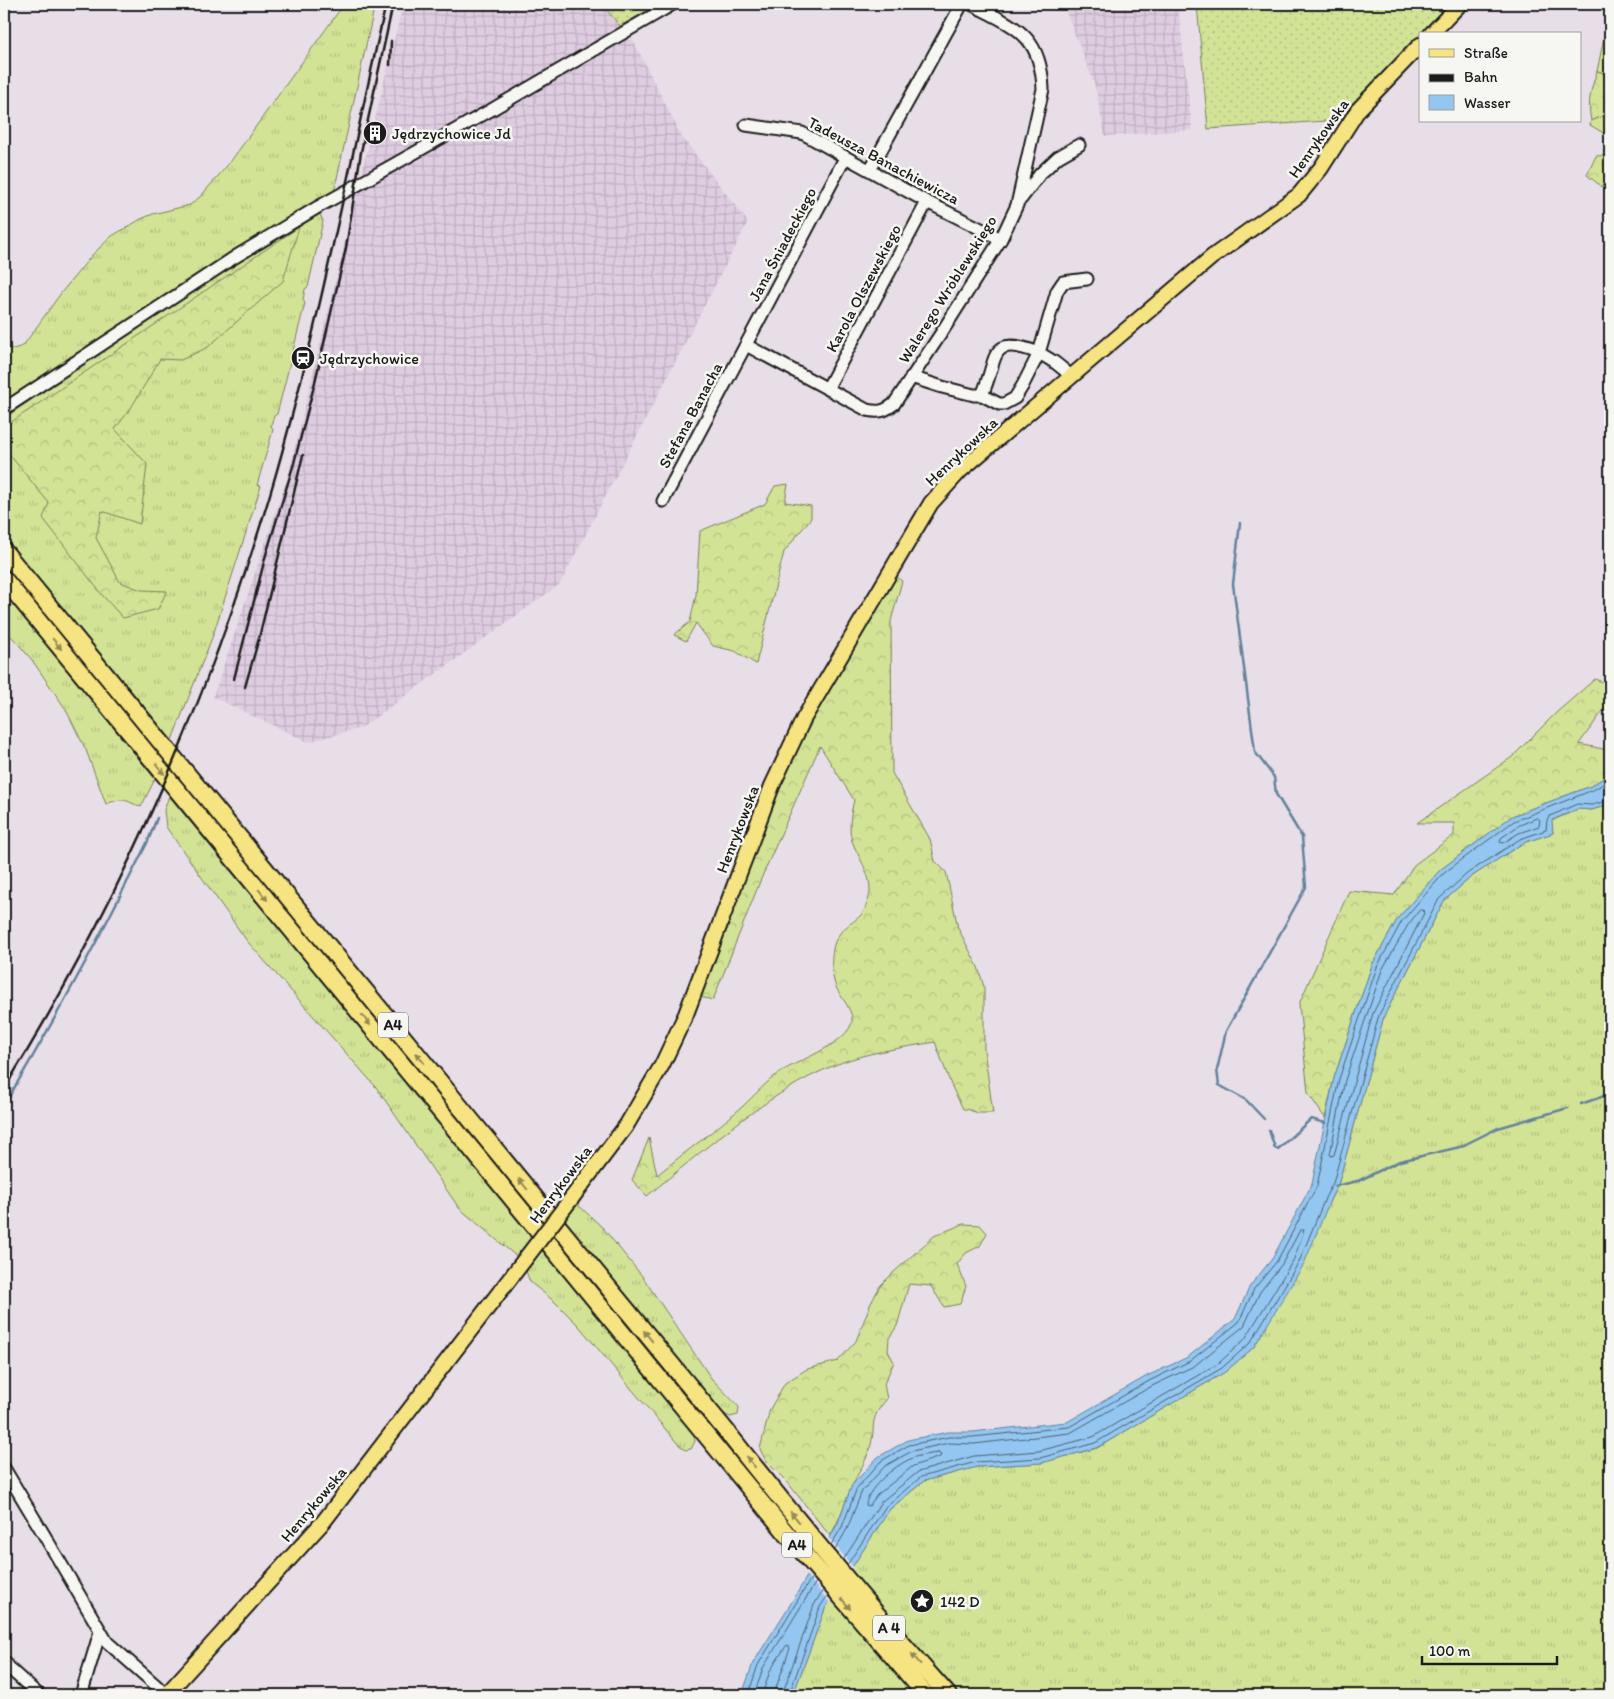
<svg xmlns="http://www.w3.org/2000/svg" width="1614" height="1699" viewBox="0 0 1614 1699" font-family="Itim,sans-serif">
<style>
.industrial{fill:url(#industrial-grid)}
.grass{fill:url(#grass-tufts);stroke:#778059}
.forest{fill:url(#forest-crowns);stroke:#778059}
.garden{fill:url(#garden-dots);stroke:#778059}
.water{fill:#93c6f0;stroke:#63829b}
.pier{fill:#e8dee8}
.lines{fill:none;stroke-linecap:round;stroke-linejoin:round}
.shore{stroke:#4c6071;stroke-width:1}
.stream{stroke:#63829b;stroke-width:2.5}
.minor-casing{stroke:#1c1c1c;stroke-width:15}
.major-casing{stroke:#1c1c1c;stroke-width:18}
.highway-casing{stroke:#1c1c1c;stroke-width:20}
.minor{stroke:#f6f6f2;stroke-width:11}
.major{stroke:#f6e381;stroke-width:14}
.highway{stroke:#f6e381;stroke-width:16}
.rail{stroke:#1c1c1c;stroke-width:2.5}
.major-bridge-casing{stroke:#1c1c1c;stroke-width:18;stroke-linecap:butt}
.major-bridge{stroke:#f6e381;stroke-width:14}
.oneway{fill:#948954}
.labels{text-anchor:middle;stroke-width:5;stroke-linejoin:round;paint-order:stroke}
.shield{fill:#f6f6f2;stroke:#5d5d5c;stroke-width:1}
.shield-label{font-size:15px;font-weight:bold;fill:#1c1c1c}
.poi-label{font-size:16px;fill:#1c1c1c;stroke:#f6f6f2;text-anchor:start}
.street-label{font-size:16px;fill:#1c1c1c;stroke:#f6f6f2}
</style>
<defs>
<pattern id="industrial-grid" width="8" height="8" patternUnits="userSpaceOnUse" patternTransform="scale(1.25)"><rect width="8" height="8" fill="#decde1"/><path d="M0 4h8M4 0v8" fill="none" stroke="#beafc0"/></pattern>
<pattern id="grass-tufts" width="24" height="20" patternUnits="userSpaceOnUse" patternTransform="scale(1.25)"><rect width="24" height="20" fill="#d2e396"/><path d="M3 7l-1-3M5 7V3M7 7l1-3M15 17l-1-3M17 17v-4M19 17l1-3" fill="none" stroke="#b4c281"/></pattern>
<pattern id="forest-crowns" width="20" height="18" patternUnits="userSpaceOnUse" patternTransform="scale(1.25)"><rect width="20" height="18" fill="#d2e396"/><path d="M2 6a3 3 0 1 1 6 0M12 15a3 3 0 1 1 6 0" fill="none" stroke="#b4c281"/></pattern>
<pattern id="garden-dots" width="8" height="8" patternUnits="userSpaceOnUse" patternTransform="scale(1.25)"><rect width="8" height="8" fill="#d2e396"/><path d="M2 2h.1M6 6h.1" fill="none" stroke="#b4c281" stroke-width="1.8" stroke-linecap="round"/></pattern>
</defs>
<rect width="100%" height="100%" fill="#e8dee8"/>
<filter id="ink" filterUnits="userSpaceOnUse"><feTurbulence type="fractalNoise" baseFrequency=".02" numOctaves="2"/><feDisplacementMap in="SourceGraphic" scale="10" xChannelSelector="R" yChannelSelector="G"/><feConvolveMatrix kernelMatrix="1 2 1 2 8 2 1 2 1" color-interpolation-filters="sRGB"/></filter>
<g filter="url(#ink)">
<!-- industrial -->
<path class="industrial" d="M403,4H602L634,42L682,137L748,222L560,584L361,728L308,742L213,697L288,476Z
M1063,4H1178L1192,130L1105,136L1095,86Z"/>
<!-- grass -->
<path class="grass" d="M344,4H375L334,192L239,248L4,401V347L13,349L23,346L61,293L93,254L112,236L141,219L153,214L190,205L201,196L231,161Z
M1607,24L1610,28V75L1597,71Z
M1610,113V137L1590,125L1591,121Z
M320,214L323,221L308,287L305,289L303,300L305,303L277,414L274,416L271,425L273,430L257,485L261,486L213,635L172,740L4,537V418L215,277Z
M4,561L778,1506L775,1510L4,569Z
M4,593L155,779L141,807C124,800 125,797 106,804L86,750L65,708L32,660L13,638L4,630Z
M169,796L532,1237L517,1257L459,1208L376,1087L247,941L166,827L164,810Z
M1610,804V1499H1607V1507L1610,1509V1695H950L846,1576L890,1509L924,1481L977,1467L1041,1463L1097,1448L1225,1372L1254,1347L1338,1185L1384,1016L1444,901L1471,877L1523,843L1553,833L1551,821L1579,809L1592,810Z
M576,1203L602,1227L642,1276L711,1378L739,1407L738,1415L730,1417L720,1412L564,1221Z
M542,1250L694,1435L695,1441L691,1449L685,1450L677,1443L578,1325L555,1302L530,1282L526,1271Z
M835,1592L926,1695H793L825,1609Z"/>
<!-- forest -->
<path class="forest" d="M1597,71L1610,75V113L1591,121C1587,101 1591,90 1597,71Z
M1610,155V193L1587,175L1596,156Z
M299,227L283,281L208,347L181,360L160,359L131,408L115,429L147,464L140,524L102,511L96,538L120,582L141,590L167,591L158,609L123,618L103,596L43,518L49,503L4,448V427Z
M788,484L785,502L811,506V518L784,552L756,664L735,651L713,646L696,623L686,641L674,635L690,622L696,595L700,531L765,504L775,486Z
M893,574L902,581L891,621L892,773L930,839L935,861L946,872L958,928L978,967L984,987V1049L993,1113H978L967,1109H963L951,1085L935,1042C901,1048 867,1052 835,1065C768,1092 703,1151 647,1196L632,1180L649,1138L657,1175C685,1152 716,1130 743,1106C755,1095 766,1082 779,1073C798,1060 842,1046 851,1025C856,1013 841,998 836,987C831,975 830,955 835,942C841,927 851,925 861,915C865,911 870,897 870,891C871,874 858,857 852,841C848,828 851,813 854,800L820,746L761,879L713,1000L700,997L762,828L808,719Z
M1595,679L1610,685V701L1579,744L1608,750L1610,748V774L1591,786L1512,816L1440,870L1398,918L1372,965L1334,1078L1325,1118L1308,1093L1299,1004L1349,891L1394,895L1414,865L1454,835V823H1417L1512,757L1557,712Z
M963,1224L980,1225L987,1233L980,1246L966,1253L957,1264L966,1286L960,1304L944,1307L931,1286L909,1284L897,1326L889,1338L888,1351L894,1362L884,1384L887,1399C867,1421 877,1425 870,1448C866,1462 858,1473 852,1486C844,1503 840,1520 830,1536L788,1483L766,1461L760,1449L770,1409L785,1383L807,1369L838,1361L856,1341L870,1305L880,1286L894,1272L934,1236Z"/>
<!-- garden -->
<path class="garden" d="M602,4H659L620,26Z
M1197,4H1448L1340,120L1208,129Z"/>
<!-- water -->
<path class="water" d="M1610,774V804L1592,810L1578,809L1552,820L1553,833L1523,843L1471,877L1444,901L1384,1016L1338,1185L1331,1198L1304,1264L1254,1347L1225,1372L1097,1448L1041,1463L977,1467L924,1481L890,1509L825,1609L793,1695H742L753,1663L793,1600L837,1525L852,1485L878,1457L908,1440L948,1432H972L1067,1422L1147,1376L1188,1357L1235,1319L1250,1286L1272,1259L1312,1184L1334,1078L1372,965L1398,918L1440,870L1512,816L1591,786Z"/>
<!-- pier -->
<path class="pier" d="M827,1536L854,1568L831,1604L805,1574Z"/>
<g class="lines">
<!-- shore -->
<path class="shore" d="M1537,818L1540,820L1539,826L1519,833L1503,843L1500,842L1501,838L1518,826Z
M1420,910H1423L1424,913L1373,1013L1334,1155L1331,1156L1330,1154L1345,1080L1382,970L1408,925Z
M938,1453L941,1455L940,1457L913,1466L877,1495L869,1506L866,1505C867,1487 898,1463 915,1457C922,1455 931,1454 938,1453Z
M831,1545L842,1527L857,1488L881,1461L909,1445L949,1437H973L1069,1427L1149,1381L1190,1361L1239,1322L1254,1289L1277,1261L1317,1186L1339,1079L1377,967L1402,921L1444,873L1514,821L1593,790L1610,780
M835,1550L847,1529L862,1491L885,1466L912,1451L949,1443L974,1444L1070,1433L1152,1386L1194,1366L1244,1326L1260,1292L1282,1264L1300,1230H1304L1294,1259L1245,1339L1219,1363L1093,1437L1039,1451L974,1456L918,1472L881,1502L843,1560
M847,1565L886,1506L921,1477L976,1462L1040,1458L1095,1443L1222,1368L1250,1343L1299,1262L1326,1196L1333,1183L1379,1015L1439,899L1468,873L1520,839L1546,830L1547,820L1550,816L1577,804L1592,805L1610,800
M748,1695L758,1665L812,1577
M754,1695L763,1668L816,1582
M762,1695L770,1671L786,1646L788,1645L790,1648L776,1688L775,1695
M782,1695L814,1605L823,1590
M789,1695L820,1607L828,1595"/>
<!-- stream -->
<path class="stream" d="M1240,523L1233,584L1255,752L1274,777L1276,794L1302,837L1306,887L1226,1031L1217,1070L1219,1085L1246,1100L1264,1119
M1581,1104L1610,1094
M4,1105C56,1019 103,931 148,841L157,818
M1269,1130L1275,1148L1278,1149L1311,1119L1325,1123
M1335,1186L1358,1181L1400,1161L1460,1147L1498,1128L1568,1108"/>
<!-- minor casing -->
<g class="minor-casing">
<path id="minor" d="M746,125L802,133L927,202L1001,239
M870,170L962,4
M1021,199L1040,174L1058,157L1079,145
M746,345L867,410C879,413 885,411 894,404L940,335L1001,239L1017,205L1043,89C1041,34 1015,27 971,4
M911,377L942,387L974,395H982L999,404H1004L1015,398L1023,385L1039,353C1051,360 1062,366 1071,377
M827,389L927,202
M982,395C999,358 987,333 1039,353L1057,291L1063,282L1087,279
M4,409L235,257L318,207L491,110L673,4
M663,501L845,158
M4,1468L43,1533L107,1642L167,1695
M4,1661L11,1670L39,1695
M81,1695L100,1632"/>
</g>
<!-- major casing -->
<g class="major-casing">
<path id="major" d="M1431,34L1460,4
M571,1199L626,1126L662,1065L686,1014L772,786L804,718L931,503L960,471L1212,257L1299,195L1321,168L1358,110L1420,45
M166,1695L324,1521L525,1259"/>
</g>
<!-- highway casing -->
<g class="highway-casing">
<path id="highway" d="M4,551L727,1432C798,1522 871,1610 948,1695
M4,579L787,1534L926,1695"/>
</g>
<!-- minor -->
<use href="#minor" class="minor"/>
<!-- major -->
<use href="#major" class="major"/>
<!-- highway -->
<use href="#highway" class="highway"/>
<!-- rail -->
<path class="rail" d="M390,65L391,41
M234,679L265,558L294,463L315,382L346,248L361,152L393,4
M245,687L259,638L303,455
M4,1089C120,902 208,701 271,491C318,331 349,166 386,4"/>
<!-- major-bridge casing -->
<g class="major-bridge-casing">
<path id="major-bridge" d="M525,1259L571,1199"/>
</g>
<!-- major-bridge -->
<use href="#major-bridge" class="major-bridge"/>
</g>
<!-- one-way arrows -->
<defs><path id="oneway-solid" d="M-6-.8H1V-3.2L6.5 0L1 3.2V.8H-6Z" transform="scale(1.25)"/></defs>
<g class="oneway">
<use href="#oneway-solid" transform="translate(57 644) rotate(51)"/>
<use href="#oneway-solid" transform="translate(160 769) rotate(51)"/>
<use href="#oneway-solid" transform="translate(263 895) rotate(51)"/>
<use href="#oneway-solid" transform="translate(366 1020) rotate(51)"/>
<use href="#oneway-solid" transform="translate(420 1058) rotate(-129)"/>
<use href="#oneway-solid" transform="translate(523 1184) rotate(-129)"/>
<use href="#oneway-solid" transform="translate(648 1336) rotate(-129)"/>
<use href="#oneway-solid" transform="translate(751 1462) rotate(-128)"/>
<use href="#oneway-solid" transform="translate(795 1517) rotate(-130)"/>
<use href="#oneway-solid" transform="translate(846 1604) rotate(50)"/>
<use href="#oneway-solid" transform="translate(916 1659) rotate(-131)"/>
</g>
</g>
<!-- icons -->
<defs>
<g id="building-disc" transform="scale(1.25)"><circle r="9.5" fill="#1c1c1c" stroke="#f6f6f2"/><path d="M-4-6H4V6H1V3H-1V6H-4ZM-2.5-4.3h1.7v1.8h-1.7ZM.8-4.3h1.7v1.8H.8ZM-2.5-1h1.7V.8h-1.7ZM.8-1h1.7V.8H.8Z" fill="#fff"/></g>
<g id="station-disc" transform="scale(1.25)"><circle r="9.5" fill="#1c1c1c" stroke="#f6f6f2"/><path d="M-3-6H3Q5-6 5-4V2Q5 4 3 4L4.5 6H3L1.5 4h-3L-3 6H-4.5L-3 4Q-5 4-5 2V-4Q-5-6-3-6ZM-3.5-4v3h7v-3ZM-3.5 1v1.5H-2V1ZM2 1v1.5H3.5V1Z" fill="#fff"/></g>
<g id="sight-disc" transform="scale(1.25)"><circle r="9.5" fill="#1c1c1c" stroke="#f6f6f2"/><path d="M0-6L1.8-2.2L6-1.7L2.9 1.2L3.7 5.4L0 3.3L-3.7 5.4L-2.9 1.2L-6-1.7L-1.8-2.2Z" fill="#fff"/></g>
</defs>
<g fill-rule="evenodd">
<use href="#building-disc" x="375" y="133"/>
<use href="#station-disc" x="303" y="358"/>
<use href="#sight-disc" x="922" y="1601"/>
</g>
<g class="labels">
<!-- shield labels -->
<g class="shield">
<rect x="378" y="1012.5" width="30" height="25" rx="4"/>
<rect x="782" y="1532.5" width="30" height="25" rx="4"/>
<rect x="873" y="1615.5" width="32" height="25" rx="4"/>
</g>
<g class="shield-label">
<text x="393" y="1030">A4</text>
<text x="797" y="1550">A4</text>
<text x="889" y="1633">A 4</text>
</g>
<!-- poi labels -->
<g class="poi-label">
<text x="392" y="139">Jędrzychowice Jd</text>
<text x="320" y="364">Jędrzychowice</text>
<text x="940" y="1607">142 D</text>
</g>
<!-- street labels -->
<g class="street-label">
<text transform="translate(1318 138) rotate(-55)" y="6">Henrykowska</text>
<text transform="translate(884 160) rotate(28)" y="6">Tadeusza Banachiewicza</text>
<text transform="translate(782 244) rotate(-62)" y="6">Jana Śniadeckiego</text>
<text transform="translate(863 288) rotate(-62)" y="6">Karola Olszewskiego</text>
<text transform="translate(947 289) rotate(-58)" y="6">Walerego Wróblewskiego</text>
<text transform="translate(690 415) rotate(-62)" y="6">Stefana Banacha</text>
<text transform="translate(961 451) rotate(-43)" y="6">Henrykowska</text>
<text transform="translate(737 829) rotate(-69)" y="6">Henrykowska</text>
<text transform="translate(560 1184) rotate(-53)" y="6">Henrykowska</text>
<text transform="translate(313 1504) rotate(-50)" y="6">Henrykowska</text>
</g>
</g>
<!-- margin -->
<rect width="1614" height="1699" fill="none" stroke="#f6f6f2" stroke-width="20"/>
<rect x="10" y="10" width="1594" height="1679" fill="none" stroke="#1c1c1c" stroke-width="2" filter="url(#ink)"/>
<!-- legend -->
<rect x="1419" y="32" width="162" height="90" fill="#f6f6f2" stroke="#9f9f9c"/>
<rect x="1429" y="49" width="25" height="8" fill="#f6e381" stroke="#9f9f9c"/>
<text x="1464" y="58" font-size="15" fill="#1c1c1c">Straße</text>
<rect x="1429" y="74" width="25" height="8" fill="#1c1c1c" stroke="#9f9f9c"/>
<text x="1464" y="82" font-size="15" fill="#1c1c1c">Bahn</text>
<rect x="1429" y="95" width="25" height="15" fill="#93c6f0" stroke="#9f9f9c"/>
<text x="1464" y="108" font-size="15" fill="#1c1c1c">Wasser</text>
<!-- scale -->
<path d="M1422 1656v8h135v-8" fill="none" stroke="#1c1c1c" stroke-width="2.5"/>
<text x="1429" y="1656" font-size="15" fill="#1c1c1c" stroke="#f6f6f2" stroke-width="4" paint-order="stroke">100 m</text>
</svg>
